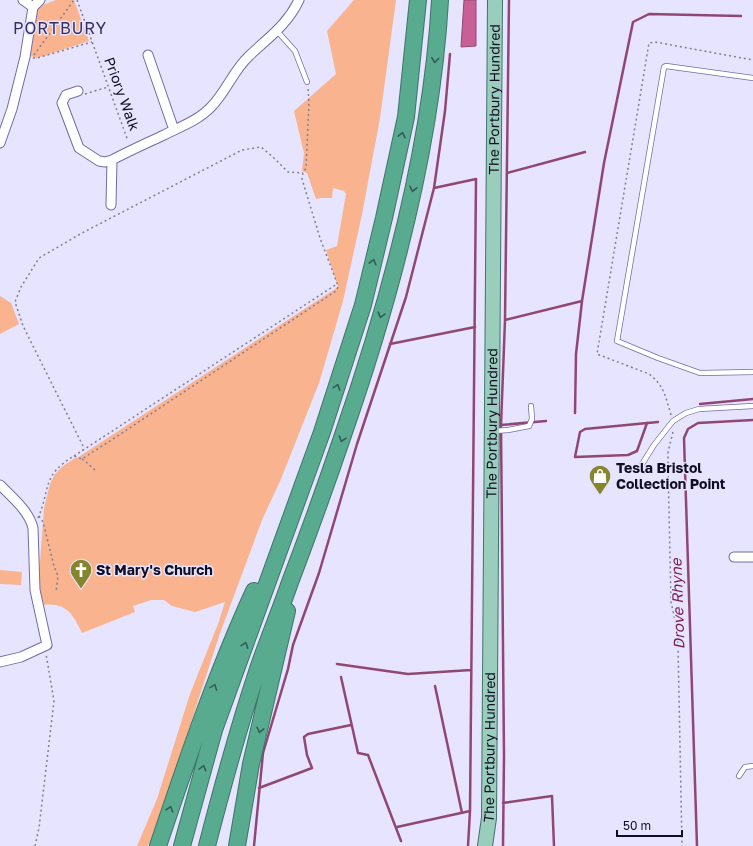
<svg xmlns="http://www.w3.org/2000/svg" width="753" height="846" viewBox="0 0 753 846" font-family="'Golos Text',sans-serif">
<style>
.green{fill:#f9b38e}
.water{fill:#c86097;stroke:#914774}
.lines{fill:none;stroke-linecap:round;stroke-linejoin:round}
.stream{stroke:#914774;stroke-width:2.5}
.lane-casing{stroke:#736ca5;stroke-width:6}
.street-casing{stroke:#736ca5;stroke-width:11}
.primary-casing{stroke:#3f7469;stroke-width:16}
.highway-casing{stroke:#3f7469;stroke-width:18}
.path{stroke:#817e97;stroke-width:1.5;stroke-dasharray:2 3;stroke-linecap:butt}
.lane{stroke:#fff;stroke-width:4.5}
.street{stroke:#fff;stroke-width:9}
.primary{stroke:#9bcdbc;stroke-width:14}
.highway{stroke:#58ab8f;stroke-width:16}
.oneway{stroke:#345c59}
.labels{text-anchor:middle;stroke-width:3;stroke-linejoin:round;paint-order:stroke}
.street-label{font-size:14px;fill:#110d23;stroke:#e6e4fe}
.poi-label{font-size:14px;font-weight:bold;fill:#110d23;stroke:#e6e4fe;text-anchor:start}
.water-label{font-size:15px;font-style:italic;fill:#7c1d55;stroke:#e6e4fe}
.quarter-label{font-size:16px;letter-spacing:1px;fill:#362d60;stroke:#e6e4fe}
</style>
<rect width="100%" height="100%" fill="#e6e4fe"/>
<!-- green -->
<path class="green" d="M56,0H74L89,41L37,58L30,56L33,40L35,12L43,5Z
M354,0H396L380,118L362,214L343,301L319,383L281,479L262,520L219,636L185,741L179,764L148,846H137L157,799L190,694L218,624L225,602L195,612L172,606L164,600H151L133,606L135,612L82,633C73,614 66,602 43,605L38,589L44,508L50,484L55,474L63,466L75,458H77L338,287L326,250L337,246L346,194L344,191L333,188L332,198H321L316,199L307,173L302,171L304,153L294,111L336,74L327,31Z
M0,296L11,303L19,324L0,334Z
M0,570L22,572L21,585L0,584Z"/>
<!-- water -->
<path class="water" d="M464,0H476V46L461,47Z"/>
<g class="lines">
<!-- stream -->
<path class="stream" d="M507,173L585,152
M434,188L476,179L470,811L468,846
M505,320L582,301
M390,344L475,327
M700,404L753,399
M575,413L576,354L582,301L604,163L633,22L649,14L741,16
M647,423L637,451L628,455L575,457L580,432L585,429L658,422
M501,425L546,421
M337,664L408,674L471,670
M341,677L358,753L368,755L401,841
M435,686L462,813
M259,788L312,768L307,755L304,737L308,734L351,725
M503,803L552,796L554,846
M397,827L470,811
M254,846L263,753L288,669L293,645L319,573L357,444L406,297L434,188L445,111L450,54
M503,846L504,756L501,425L505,320L509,0
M697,846L684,438L688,429L698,423L753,420"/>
<!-- lane casing -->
<g class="lane-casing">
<path id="lane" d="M277,31L295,51L307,82
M753,78L666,66L664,67L617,341L658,358L700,373L753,372
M494,431L508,430L529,426L532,419L531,406
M639,469L654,445L673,421L686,413L699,409L753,406
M739,776L745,767L753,766"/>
</g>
<!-- street casing -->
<g class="street-casing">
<path id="street" d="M23,0L33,7
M33,7L40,0
M148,55L174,130
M78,91L66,95L62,103L79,148L99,161L105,162L112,160
M0,143L12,109L25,57L33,7
M111,205L112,160C129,151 147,143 164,135C180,127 199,120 211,107C226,92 233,71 249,56C269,37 287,25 299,0
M0,485C12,497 29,511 33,528L35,590L47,645L21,657L0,662
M734,557H753"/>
</g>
<!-- primary casing -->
<g class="primary-casing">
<g id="primary">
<path id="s1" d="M485,846L489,818L495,0"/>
</g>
</g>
<!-- highway casing -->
<g class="highway-casing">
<path id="highway" d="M158,846C187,760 216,674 254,591
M182,846L214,730L322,432L363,305L384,218L406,117L418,0
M207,846C222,788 238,729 257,672C267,642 279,614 289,585C308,535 326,485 343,435C391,297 432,146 440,0
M237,846L251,764L287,611"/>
</g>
<!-- path -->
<path class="path" d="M77,0L128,141
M34,55L74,0
M33,58H37L92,42
M85,94L108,87
M671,415C666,398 664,385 649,374L597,354L649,43L655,42L753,60
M673,432L668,452V466L671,602L677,629L678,645L682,846
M83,451V446L23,326L15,302L21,287L39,258L82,233L242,150L261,147L273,157L288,172L303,173
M74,456L337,284
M82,459L85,461L95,470
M39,516L43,522L54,566L58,576L56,592
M38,518C51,488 41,476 74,456L82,459L116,437L336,291L338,287L337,283L320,238L302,179L303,173L306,168L309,103L308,88
M35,846L39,828L54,701L46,654"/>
<!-- lane -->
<use href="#lane" class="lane"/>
<!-- street -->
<use href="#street" class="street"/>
<!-- primary -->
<use href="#primary" class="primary"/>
<!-- highway -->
<use href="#highway" class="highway"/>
</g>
<!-- one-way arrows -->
<defs><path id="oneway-chevron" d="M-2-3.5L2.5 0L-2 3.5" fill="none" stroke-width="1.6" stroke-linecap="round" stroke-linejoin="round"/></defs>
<g class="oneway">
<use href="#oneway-chevron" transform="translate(435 60) rotate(97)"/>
<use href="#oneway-chevron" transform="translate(402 135) rotate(-78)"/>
<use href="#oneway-chevron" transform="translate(413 189) rotate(102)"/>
<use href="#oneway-chevron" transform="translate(373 262) rotate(-76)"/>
<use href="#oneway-chevron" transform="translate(381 315) rotate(106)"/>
<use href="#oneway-chevron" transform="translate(337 387) rotate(-72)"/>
<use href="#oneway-chevron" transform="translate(342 439) rotate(109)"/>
<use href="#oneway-chevron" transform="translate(245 645) rotate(-70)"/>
<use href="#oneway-chevron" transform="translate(214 687) rotate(-69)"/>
<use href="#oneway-chevron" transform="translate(260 730) rotate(104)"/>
<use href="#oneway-chevron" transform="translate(203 768) rotate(-75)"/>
<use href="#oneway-chevron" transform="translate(170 809) rotate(-71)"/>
</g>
<!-- icons -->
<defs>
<g id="shop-pin" transform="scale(1.15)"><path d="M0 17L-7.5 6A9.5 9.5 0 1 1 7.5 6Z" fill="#85852e" stroke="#e6e4fe"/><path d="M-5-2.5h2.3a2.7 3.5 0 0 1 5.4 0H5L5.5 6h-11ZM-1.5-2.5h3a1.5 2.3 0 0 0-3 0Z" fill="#fff"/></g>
<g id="church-pin" transform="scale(1.15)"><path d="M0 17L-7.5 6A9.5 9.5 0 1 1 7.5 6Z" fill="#85852e" stroke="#e6e4fe"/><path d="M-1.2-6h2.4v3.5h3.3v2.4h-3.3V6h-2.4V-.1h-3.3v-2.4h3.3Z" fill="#fff"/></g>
</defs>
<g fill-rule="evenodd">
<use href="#shop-pin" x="600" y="476"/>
<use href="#church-pin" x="81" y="570"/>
</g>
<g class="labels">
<!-- street labels -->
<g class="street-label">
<text transform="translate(122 94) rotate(70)" y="5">Priory Walk</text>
<text dy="5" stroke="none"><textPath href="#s1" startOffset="747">The Portbury Hundred</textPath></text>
<text dy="5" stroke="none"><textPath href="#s1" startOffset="423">The Portbury Hundred</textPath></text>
<text dy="5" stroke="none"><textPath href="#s1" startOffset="99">The Portbury Hundred</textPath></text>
</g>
<!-- poi labels -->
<g class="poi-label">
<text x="616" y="473">Tesla Bristol<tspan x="616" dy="16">Collection Point</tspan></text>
<text x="96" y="575">St Mary's Church</text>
</g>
<!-- water labels -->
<g class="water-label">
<text transform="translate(678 604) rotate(-92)" y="5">Drove Rhyne</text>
</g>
<!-- quarter labels -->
<g class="quarter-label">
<text x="60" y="34">PORTBURY</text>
</g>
</g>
<!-- scale -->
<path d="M617 830v6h65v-6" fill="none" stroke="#110d23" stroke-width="2"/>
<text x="623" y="830" font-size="12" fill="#110d23" stroke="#e6e4fe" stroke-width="3" paint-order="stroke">50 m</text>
</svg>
